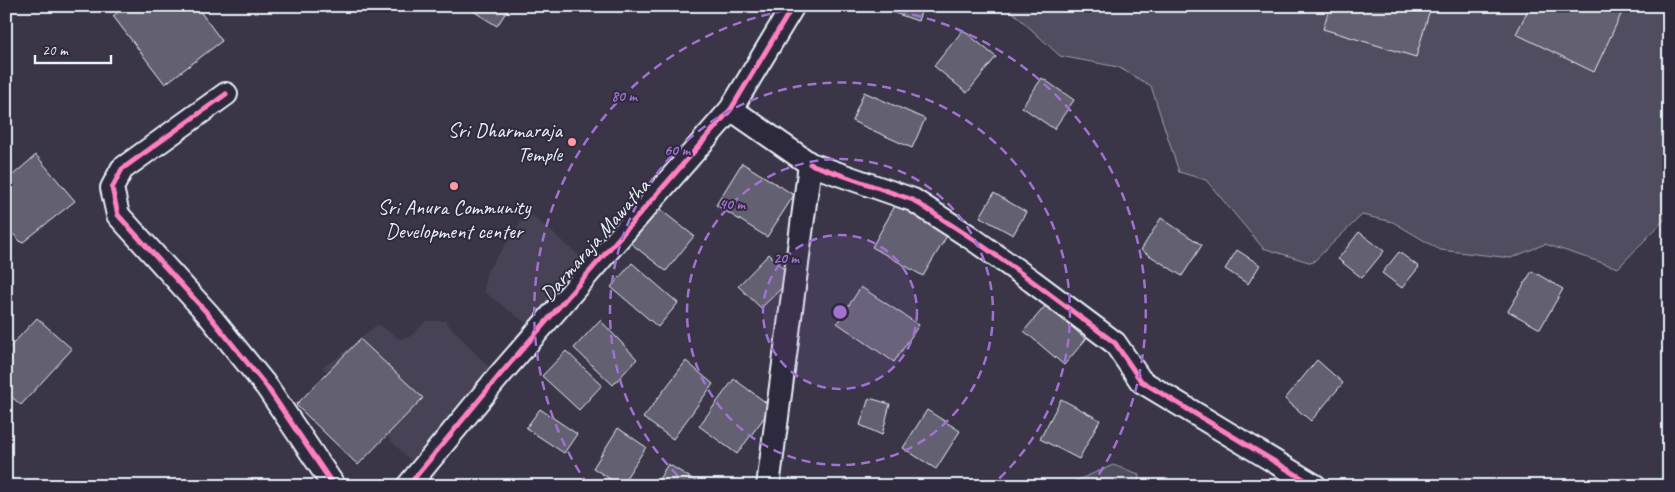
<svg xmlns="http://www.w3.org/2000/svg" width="1675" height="492" viewBox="0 0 1675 492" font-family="Caveat,sans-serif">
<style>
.built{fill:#464354}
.green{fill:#504e5f;stroke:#9ca0ac}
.building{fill:#636171;stroke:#e8f1f8}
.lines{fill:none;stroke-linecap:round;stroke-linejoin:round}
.minor-casing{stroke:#e8f1f8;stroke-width:26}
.minor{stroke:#2f2a3d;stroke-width:22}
.cycleway-casing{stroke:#2f2a3d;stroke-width:8}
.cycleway{stroke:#ff80c0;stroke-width:5}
.ring{fill:none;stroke:#a171d3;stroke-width:2.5;stroke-dasharray:9 6}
.poi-dot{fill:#ff9aa2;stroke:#2f2a3d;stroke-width:2}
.labels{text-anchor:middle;stroke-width:4;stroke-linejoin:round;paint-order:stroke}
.poi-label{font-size:21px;fill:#e8f1f8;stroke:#2f2a3d;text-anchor:end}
.street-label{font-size:21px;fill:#e8f1f8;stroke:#2f2a3d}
.centre{fill:#a171d3;stroke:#2f2a3d;stroke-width:2.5}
.ring-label{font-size:15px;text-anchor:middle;font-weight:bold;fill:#a171d3;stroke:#2f2a3d;stroke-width:4;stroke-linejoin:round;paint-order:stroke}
</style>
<rect width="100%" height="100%" fill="#3a3648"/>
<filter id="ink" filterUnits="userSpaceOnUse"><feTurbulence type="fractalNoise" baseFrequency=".02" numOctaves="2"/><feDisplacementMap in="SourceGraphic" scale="10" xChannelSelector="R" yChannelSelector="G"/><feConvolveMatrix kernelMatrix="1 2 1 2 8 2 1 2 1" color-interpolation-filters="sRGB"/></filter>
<g filter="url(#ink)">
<!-- built -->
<path class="built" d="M528,212L594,268L537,331L484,292L486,273Z
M426,321H445L498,377L420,471L322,367L334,360L378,324L400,339L411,336Z"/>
<!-- green -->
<path class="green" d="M1006,6H1669L1668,216L1618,268L1545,244L1511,258L1440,250L1393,222L1362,215L1312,263L1263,248L1206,180L1179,172L1151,86L1118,67L1060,56Z
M1113,465L1139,474L1138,486H1064Z"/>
<!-- building -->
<path class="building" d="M125,6H196L222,41L165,84L113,16Z
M465,6H510L497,26Z
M884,6H923L918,21L883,9Z
M1330,6H1431L1416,57L1323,29Z
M1530,6H1619L1624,8L1594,72L1516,34Z
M963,30L996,57L967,93L934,66Z
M1042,78L1074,100L1054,129L1022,107Z
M864,92L925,119L912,148L852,121Z
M36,155L75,201L22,243L6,227V181Z
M742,163L794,195L767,237L716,205Z
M994,193L1026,212L1013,235L980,217Z
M896,204L948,234L923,276L872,247Z
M657,207L694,236L666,271L629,242Z
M1161,218L1202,245L1182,276L1141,250Z
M1359,232L1384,251L1362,278L1338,259Z
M1237,250L1260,265L1248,284L1225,269Z
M1399,252L1419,267L1402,288L1382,273Z
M769,254L792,278L761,308L738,286Z
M632,263L678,303L658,327L611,287Z
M1532,271L1563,289L1540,329L1508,311Z
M861,287L919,325L894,362L837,323Z
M1046,305L1086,339L1064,365L1024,331Z
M37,318L72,349L21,405L6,392V351Z
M600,320L637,359L613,385L574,348Z
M360,339L423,398L358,465L296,405Z
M566,351L602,385L579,410L542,376Z
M1317,360L1343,383L1311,421L1285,399Z
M686,361L713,384L673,439L643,418Z
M734,379L772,407L737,454L699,426Z
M869,398L890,404L882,435L860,425Z
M1061,399L1100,420L1079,459L1040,439Z
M540,409L577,434L564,453L526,428Z
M927,410L960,431L936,469L903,448Z
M618,428L646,447L621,486L593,468Z
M668,464L704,486H655Z
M845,479L854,486H841Z"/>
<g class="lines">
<!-- minor casing -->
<g class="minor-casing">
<path id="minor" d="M226,94L122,169L112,188L118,215L208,314L241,355L267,387L334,486
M731,109L810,164L768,486
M810,164L913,200L970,237L1032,281L1115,343L1141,381L1315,486
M408,486L498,377L731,109L793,6"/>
</g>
<!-- minor -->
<use href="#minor" class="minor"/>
<!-- cycleway casing -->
<g class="cycleway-casing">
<path id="cycleway" d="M226,94L122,169L112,188L118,215L208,314L241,355L267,387L334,486
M810,164L913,200L970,237L1032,281L1115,343L1141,381L1315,486
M408,486L498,377L731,109L793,6"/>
</g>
<!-- cycleway -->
<use href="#cycleway" class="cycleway"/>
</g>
</g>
<!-- distance rings -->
<circle cx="840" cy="312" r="77" fill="#a171d3" fill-opacity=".12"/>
<g class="ring">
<circle cx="840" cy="312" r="77"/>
<circle cx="840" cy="312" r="153"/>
<path d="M689 486A230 230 0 1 1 991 486"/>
<path d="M588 485A306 306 0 0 1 827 6M853 6A306 306 0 0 1 1092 485"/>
</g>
<!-- markers -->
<g class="poi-dot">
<circle cx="572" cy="142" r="5"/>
<circle cx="454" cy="186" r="5"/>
</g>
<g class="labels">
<!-- poi labels -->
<g class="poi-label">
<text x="562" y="137">Sri Dharmaraja<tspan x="562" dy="24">Temple</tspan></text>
<text x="454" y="214" text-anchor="middle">Sri Anura Community<tspan x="454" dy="24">Development center</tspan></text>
</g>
<!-- street labels -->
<g class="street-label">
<text transform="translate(595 240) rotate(-49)" y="7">Darmaraja Mawatha</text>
</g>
</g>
<circle cx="840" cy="312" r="8" class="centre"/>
<g class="ring-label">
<text x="624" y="101">80 m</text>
<text x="677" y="155">60 m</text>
<text x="732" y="209">40 m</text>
<text x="786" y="263">20 m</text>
</g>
<!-- margin -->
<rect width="1675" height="492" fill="none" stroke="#2f2a3d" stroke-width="25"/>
<rect x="12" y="12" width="1650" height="467" fill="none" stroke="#e8f1f8" stroke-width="2" filter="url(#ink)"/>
<!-- scale -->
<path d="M35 55v8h76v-8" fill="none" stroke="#e8f1f8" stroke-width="2.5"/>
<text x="42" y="55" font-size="15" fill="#e8f1f8" stroke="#2f2a3d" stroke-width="4" paint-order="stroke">20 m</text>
</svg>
